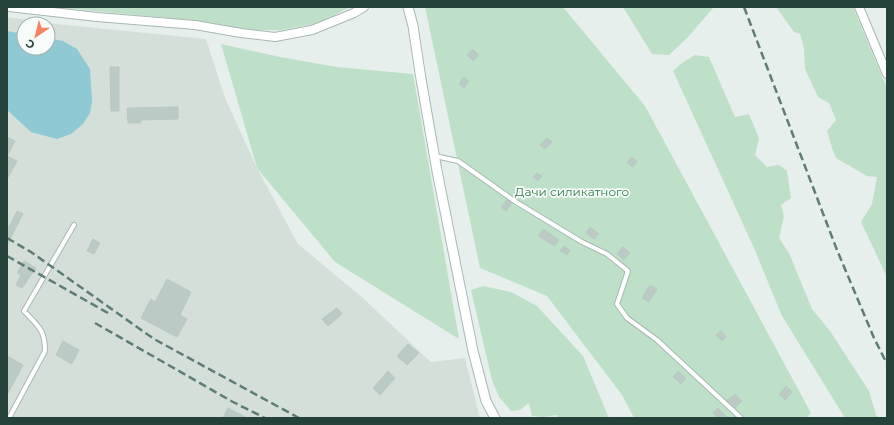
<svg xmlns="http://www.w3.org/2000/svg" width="894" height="425" viewBox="0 0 894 425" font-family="Montserrat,sans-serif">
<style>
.built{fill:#d4dfda;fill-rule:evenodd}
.green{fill:#bfe0c8}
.water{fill:#8ec9d4}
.building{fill:#bbcac4;stroke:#b8c9c2}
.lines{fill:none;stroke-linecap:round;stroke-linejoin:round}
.service-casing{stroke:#a8b8b2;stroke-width:6}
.minor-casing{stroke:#a8b8b2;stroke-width:10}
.tertiary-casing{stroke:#a8b8b2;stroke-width:11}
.service{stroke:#fff;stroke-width:4}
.minor{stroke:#fff;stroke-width:8}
.tertiary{stroke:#fff;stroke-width:9}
.rail{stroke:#5f7d75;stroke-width:2.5;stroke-dasharray:8 4;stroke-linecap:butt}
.labels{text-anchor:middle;stroke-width:3.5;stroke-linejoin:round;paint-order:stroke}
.park-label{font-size:12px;fill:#2d7a4b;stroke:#f7fbf9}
</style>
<rect width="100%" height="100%" fill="#e6efeb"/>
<!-- built -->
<path class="built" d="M7,17L56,24L206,39L225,98L257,168L298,244L364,299L431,362L465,358L480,418H7ZM24,24H48V48H24Z"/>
<!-- green -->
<path class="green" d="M54,7H350L319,23L281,30H256L229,28L198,21Z
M425,7H563L645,106L811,413L806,418H634L622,395L547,296L480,268Z
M623,7H714L688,37L669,55L652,54Z
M776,7H853L887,88V277L861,222L872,204L877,177L867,176L836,158L832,148L827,131L836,120L829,103L818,97L805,69L804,48L800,34L794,32Z
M221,44L280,57L337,67L413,74L459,339L335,262L257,168Z
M695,55L709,57L735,117L749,114L759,138L755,155L767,167L779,165L787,171L791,198L781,205L784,216L779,238L789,253L812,309L830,331L869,391L876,415L879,418H845L782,316L754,248L673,71L682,63Z
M483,286L511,292L537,306L583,356L609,418H558L557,415L543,417L532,416L529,403L520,410L511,411L499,397L492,380L471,290Z"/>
<!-- water -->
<path class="water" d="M7,31L24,34V48H48V38L63,41L77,49L90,69L92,101L90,113L83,124L71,134L57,139L31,132L7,110Z"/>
<!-- building -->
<path class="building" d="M473,49L479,55L473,61L467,55Z
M110,67H119V111H111Z
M464,77L469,81L464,88L459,84Z
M178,107V119L141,120V123H128L127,108Z
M7,137L15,141L7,156L17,161L7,179Z
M547,138L552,142L545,149L540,145Z
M631,157L637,161L633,167L627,163Z
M537,173L542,176L538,181L533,177Z
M507,200L512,203L506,211L501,207Z
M17,211L23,214L7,245V231Z
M590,227L599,234L594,239L586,233Z
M543,229L559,240L555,246L538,236Z
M93,239L100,243L94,254L87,251Z
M564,246L570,250L567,255L560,251Z
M623,247L630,253L624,260L617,254Z
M24,261L36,268L22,288L16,285L21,275L17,273Z
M167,279L191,292L180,315L187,319L177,337L141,318L151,299L155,302Z
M650,285L657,289L649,302L642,298Z
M337,308L342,314L328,326L322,319Z
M721,331L726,337L722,341L716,335Z
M63,341L79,350L72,364L56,355Z
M408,344L419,353L407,365L397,356Z
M7,356L23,365L7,395Z
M388,371L395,378L380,395L373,388Z
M678,371L686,378L681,384L673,377Z
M786,386L792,392L785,400L779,394Z
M735,394L742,401L735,408L727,400Z
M228,408L247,418H223Z
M718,408L728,418H718L713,413Z"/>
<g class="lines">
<!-- service casing -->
<g class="service-casing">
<path id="service" d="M435,156L458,161L516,202L582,242L607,254L628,271L617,304L627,318L657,340L741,418
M9,418L45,351C45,329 38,326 24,311L74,225"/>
</g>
<!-- minor casing -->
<g class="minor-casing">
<path id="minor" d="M9,7L97,17L195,25L241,33L275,37L312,30L354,13L364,7
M859,7L887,74"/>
</g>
<!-- tertiary casing -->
<g class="tertiary-casing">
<path id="tertiary" d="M408,7L413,26L421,79L437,171L473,351L486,401L495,418"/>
</g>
<!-- service -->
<use href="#service" class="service"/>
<!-- minor -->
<use href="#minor" class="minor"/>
<!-- tertiary -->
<use href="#tertiary" class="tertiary"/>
<!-- rail -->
<path class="rail" d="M744,7L837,250L874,338L887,364
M7,238L31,252L154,339L299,418
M7,256L108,313
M95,323L233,402L265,418"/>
</g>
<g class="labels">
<!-- park labels -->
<g class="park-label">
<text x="572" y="196">Дачи силикатного</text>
</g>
</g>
<!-- border -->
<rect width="894" height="425" fill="none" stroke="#24423a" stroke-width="16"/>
<!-- north arrow -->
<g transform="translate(36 36) rotate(215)"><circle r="19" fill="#f7fbf9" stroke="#a3b1ad"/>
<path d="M0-3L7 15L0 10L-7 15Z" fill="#f4845f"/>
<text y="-6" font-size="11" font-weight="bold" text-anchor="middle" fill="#24423a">С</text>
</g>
</svg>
